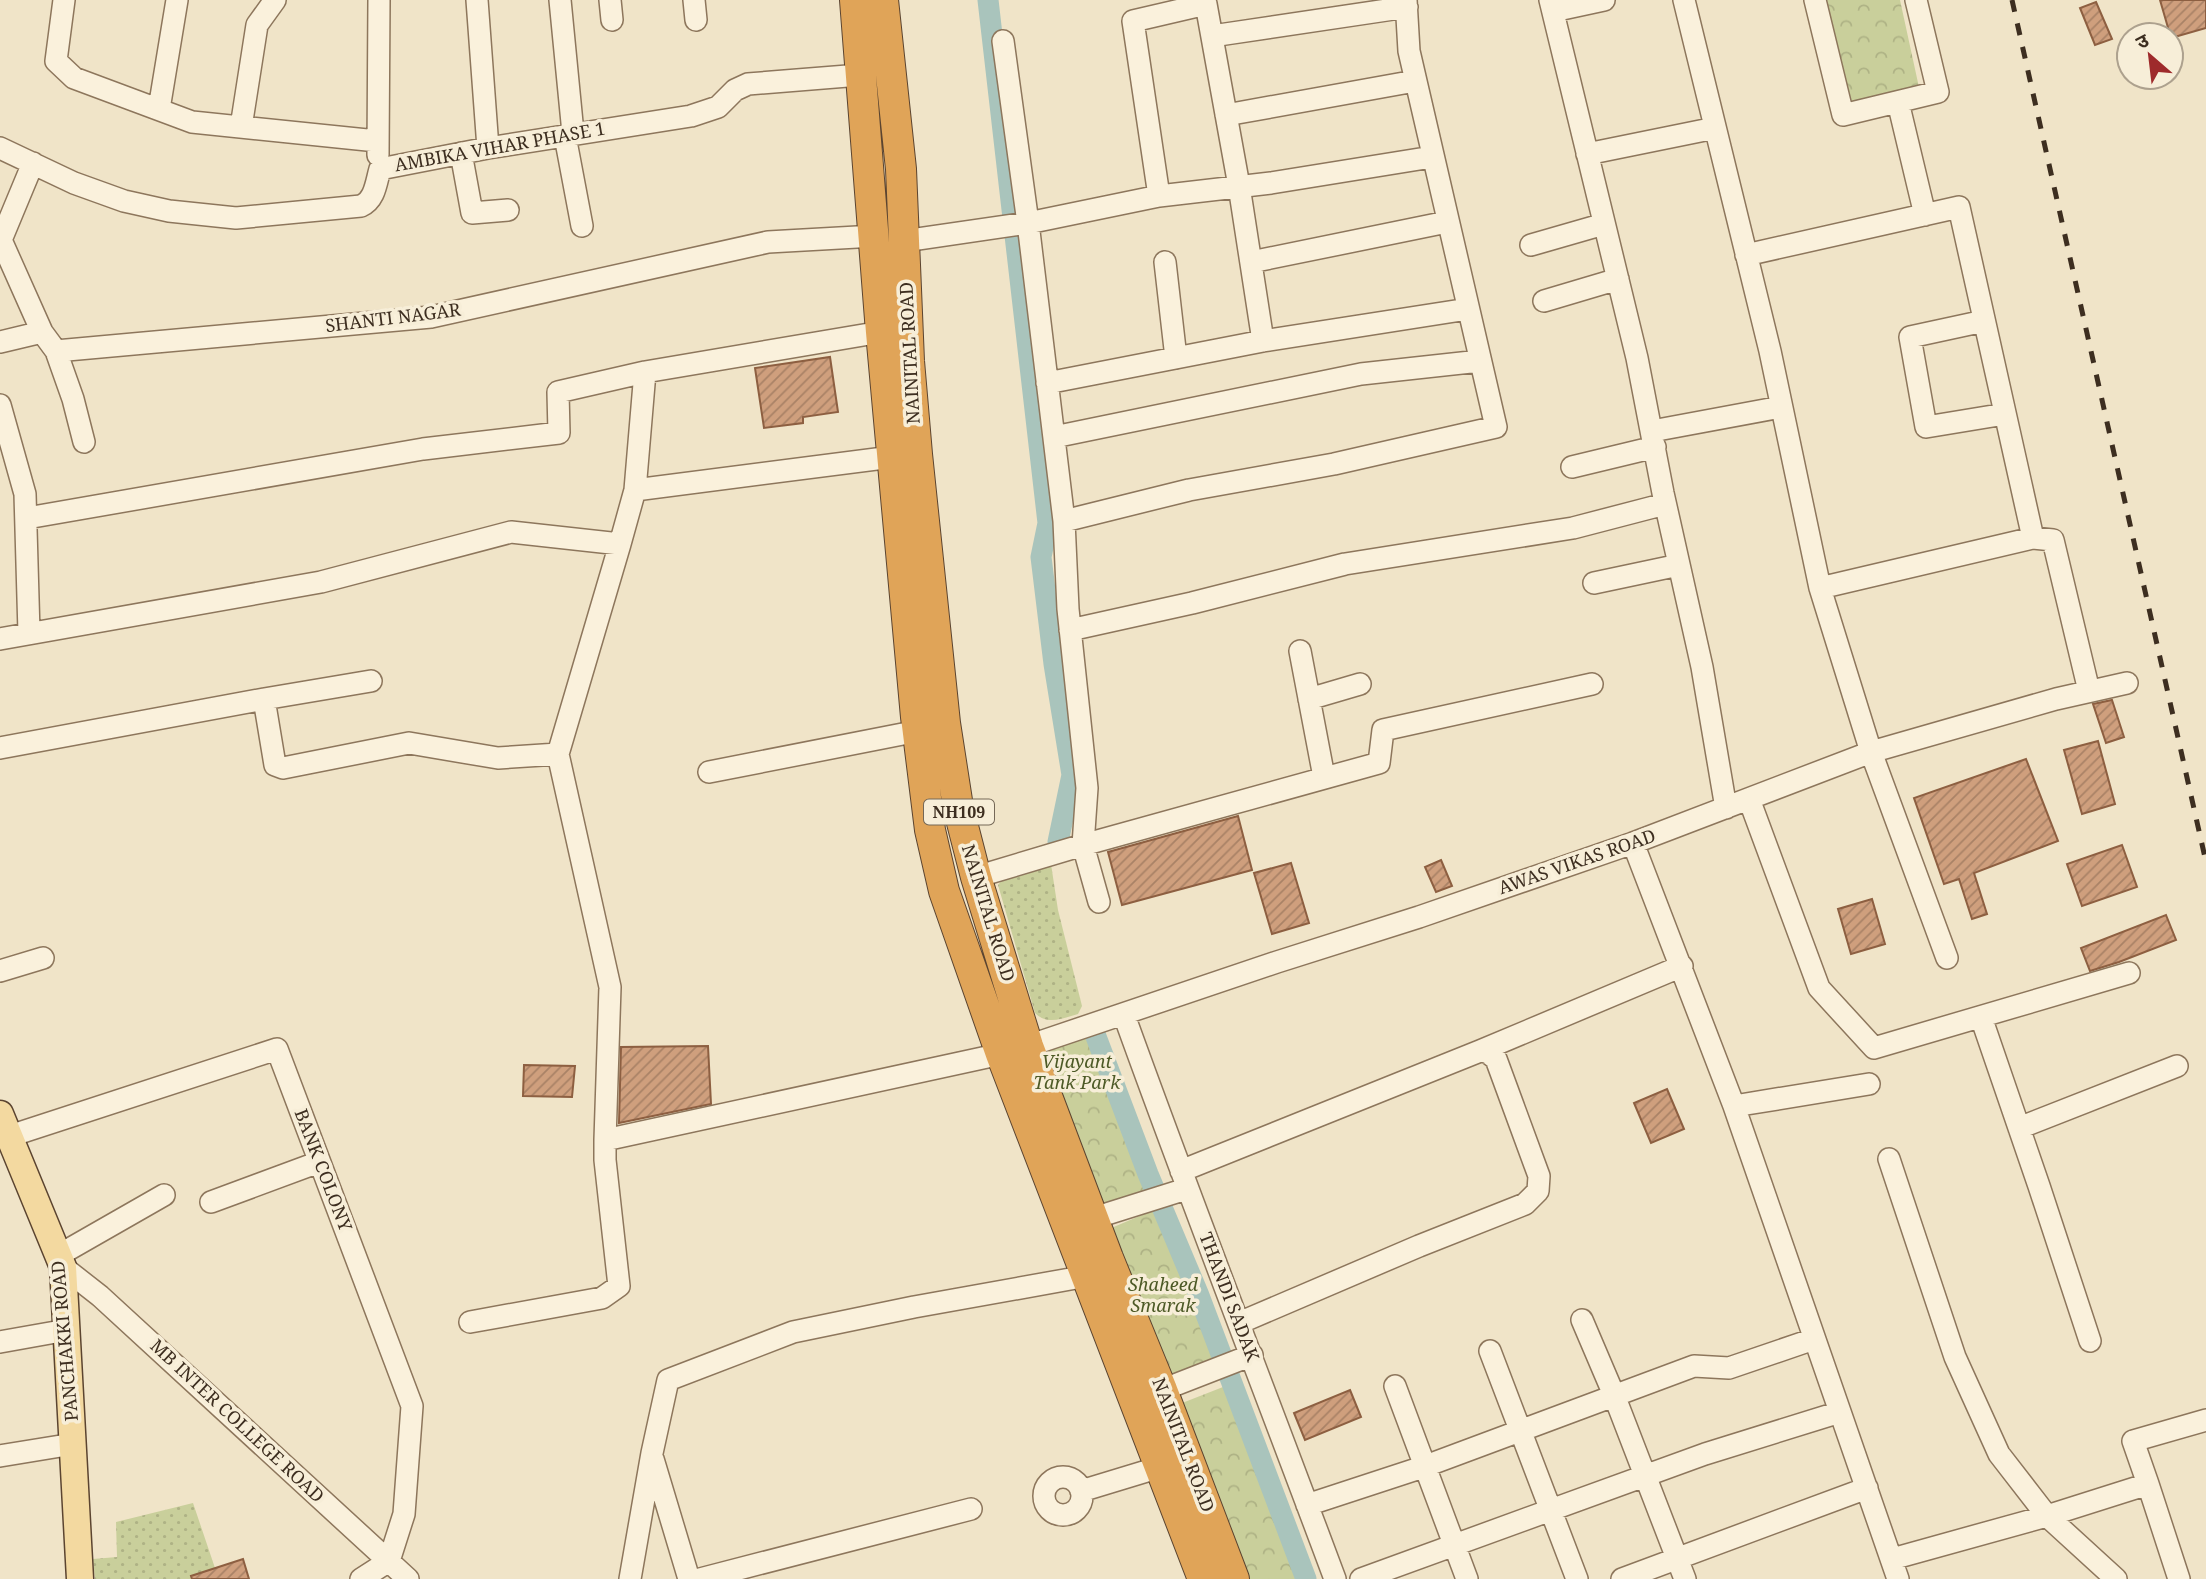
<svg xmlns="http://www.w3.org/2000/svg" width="2206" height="1579" viewBox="0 0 2206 1579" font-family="'Noto Serif','Noto Sans Devanagari',serif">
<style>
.grass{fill:url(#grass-dots)}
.park{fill:url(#park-crowns)}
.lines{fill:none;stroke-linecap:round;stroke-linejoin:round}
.canal{stroke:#a9c4bc;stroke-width:21}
.building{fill:url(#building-hatch);stroke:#8d5f41;stroke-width:2}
.minor-casing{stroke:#8d765c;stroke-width:24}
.major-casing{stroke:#5b4430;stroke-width:29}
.highway-casing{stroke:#5b4430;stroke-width:32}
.minor{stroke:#faf1dc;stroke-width:21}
.major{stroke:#f3d9a0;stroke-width:26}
.highway{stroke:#e0a458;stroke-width:30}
.rail{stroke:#3d2e20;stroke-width:5;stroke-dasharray:12 12;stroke-linecap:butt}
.labels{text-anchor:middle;stroke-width:7;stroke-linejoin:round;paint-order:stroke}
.shield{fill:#f7eed8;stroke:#756857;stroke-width:2}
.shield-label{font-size:16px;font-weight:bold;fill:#3d2e20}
.street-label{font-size:18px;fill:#3d2e20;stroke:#f7eed8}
.park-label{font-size:18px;font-style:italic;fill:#4d5a26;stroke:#f7eed8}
</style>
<defs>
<pattern id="grass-dots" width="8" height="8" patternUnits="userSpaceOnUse" patternTransform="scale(1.75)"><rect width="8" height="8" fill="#c9cf9b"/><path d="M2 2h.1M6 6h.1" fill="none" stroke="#aeb285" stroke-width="1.8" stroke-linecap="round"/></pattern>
<pattern id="park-crowns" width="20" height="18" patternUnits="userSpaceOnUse" patternTransform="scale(1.75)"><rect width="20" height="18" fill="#c9cf9b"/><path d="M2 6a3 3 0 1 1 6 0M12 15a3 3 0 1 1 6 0" fill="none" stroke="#aeb285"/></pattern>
<pattern id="building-hatch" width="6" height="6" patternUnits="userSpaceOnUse" patternTransform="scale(1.75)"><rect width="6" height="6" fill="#cf9f7d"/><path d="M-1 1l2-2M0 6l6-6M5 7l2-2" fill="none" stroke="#a98266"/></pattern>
</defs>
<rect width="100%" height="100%" fill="#f0e4c8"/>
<!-- grass -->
<path class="grass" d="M1051,864L1058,910L1082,1006L1078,1014C1063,1018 1048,1026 1035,1013L998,885L1003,879Z
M193,1503L215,1568L196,1574L197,1579H95L93,1559L117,1557L116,1522Z"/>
<!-- park -->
<path class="park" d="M1827,0H1900L1920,92L1850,107Z
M1089,1037L1144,1190L1103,1205L1044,1052Z
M1156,1209L1218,1361L1170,1379L1109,1229Z
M1223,1387L1297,1579H1246L1177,1405Z"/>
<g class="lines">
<!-- canal -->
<path class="canal" d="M988,0L1048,523L1041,557L1054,664L1072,775L1058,842
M1095,1034L1148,1174L1198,1293L1306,1579"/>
</g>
<!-- building -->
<path class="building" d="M2160,0H2206V28L2171,38Z
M2096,2L2112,39L2095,45L2080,8Z
M830,357L838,412L803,417V423L764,428L755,368Z
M2112,700L2124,737L2106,743L2093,704Z
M2098,741L2115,804L2082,814L2064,750Z
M2026,759L2058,841L1974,873L1987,914L1972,919L1959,879L1944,884L1914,798Z
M1238,816L1252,870L1122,905L1108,852Z
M2122,845L2137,887L2082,906L2067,864Z
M1441,860L1452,886L1436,892L1425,867Z
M1291,863L1309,923L1272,934L1254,873Z
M1872,899L1885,944L1851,954L1838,909Z
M2166,915L2176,940L2119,962L2090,971L2081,948Z
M708,1046L711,1104L619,1123L621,1047Z
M524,1065L575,1066L572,1097L523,1096Z
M1667,1089L1684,1129L1651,1143L1634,1103Z
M1350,1390L1361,1417L1305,1440L1294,1413Z
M243,1559L249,1579H192L191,1576Z"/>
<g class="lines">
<!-- minor casing -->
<g class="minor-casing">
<path id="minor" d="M64,0L56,61L74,78L192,122L377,141
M477,0L488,148
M560,0L573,133
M610,0L612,20
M694,0L696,20
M1550,0L1637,358L1663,493L1702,667L1726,808
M1684,0L1770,351L1820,588L1871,752L1947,958
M1815,0L1843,115L1938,92L1916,0
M1553,11L1604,0
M1212,36L1407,7
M1003,41L1028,223L1064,521L1068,609L1087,788L1083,845L1099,902
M1898,102L1925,215
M159,109L177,0
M1226,115L1415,81
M241,127L257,25L275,0
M565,136L582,226
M0,148L74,183L124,201L169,211L236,218L361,206C375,200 376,183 380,169L488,148L691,116L718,107L735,90L748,84L860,75
M461,153L472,213L508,210
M1587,154L1715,128
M378,155L379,0
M33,163L1,240L42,332
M1159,196L1133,21L1206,4L1239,186L1263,341
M904,241L1028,223L1159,196L1271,183L1432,157
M1531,245L1604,224
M1746,255L1959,207L2033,538L1820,588
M1165,262L1176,358
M1251,262L1447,222
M1544,301L1618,279
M1984,321L1910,337L1926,427L2005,414
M0,342L42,332L56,351L431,317L768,242L875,236
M56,351L73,399L84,442
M645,372L881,332
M1047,383L1263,341L1468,309
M0,405L25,494L29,633
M1652,431L1781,407
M1054,437L1361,374L1480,361
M1572,467L1655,447
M27,518L423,449L559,433L558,392L645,372L635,490
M1064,521L1189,490L1334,464L1496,427L1409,51L1406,0
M2033,538L2053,540L2089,691
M620,544L558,754L610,987L605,1140L1001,1054
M1594,583L1679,565
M1070,630L1192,603L1345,564L1573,528L1665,504
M0,639L321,582L511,532L620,544L635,490L892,457
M1300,651L1324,777
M264,699L371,681
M1309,699L1360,684
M0,748L264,699L275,765L283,768L409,743L498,758L558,754
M709,772L918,731
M1749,799L1819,988L1874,1048L2129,973
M1633,843L1734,1106L1898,1579
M976,877L1083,845L1379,763L1383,730L1592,684
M0,971L43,958
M1124,1015C1192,1204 1265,1391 1335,1579
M1981,1017L2039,1186L2090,1341
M1028,1046L1277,962L1419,917L1633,843L1871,752L2056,699L2127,683
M1734,1106L1869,1084
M2019,1128L2177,1066
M10,1136L277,1049L412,1406L404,1514L389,1561L361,1579
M1889,1159L1955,1357L1999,1454L2047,1516L2116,1579
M1181,1171L1480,1051L1682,966
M211,1202L319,1162
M1094,1218L1186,1189
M59,1255L164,1195
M63,1267L100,1296L408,1579
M1582,1320L1614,1395L1685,1579
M470,1322L602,1298L619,1286L605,1160V1140
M1239,1323L1419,1246L1525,1204L1538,1191L1539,1176L1496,1059L1487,1052L1480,1051
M0,1342L67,1330
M1490,1351L1577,1579
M1395,1386L1467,1579
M1162,1390L1252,1355
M0,1456L73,1444
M653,1459L689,1579
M1044 1496a19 19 0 1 1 38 0a19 19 0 1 1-38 0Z
M2148,1484L2179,1579
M1081,1491L1160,1467
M1307,1505L1423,1467L1694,1366L1729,1368L1814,1339
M1892,1559L2047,1516L2148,1484L2133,1441L2206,1420
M630,1579L652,1453L668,1380L793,1332L914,1307L1087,1276
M700,1579L971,1509
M1361,1579L1705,1454L1840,1412
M1622,1579L1867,1488"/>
</g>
<!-- major casing -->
<g class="major-casing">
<path id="major" d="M0,1114L63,1267L80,1579"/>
</g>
<!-- highway casing -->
<g class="highway-casing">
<path id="highway" d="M855,0L881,332L916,717L930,830L944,891L1001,1054L1203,1579
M883,0L901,169L909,361L917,454L945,723L958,807L976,877L1028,1046L1108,1258L1162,1390L1234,1579"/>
</g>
<!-- minor -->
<use href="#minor" class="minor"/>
<!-- major -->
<use href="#major" class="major"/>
<!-- highway -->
<use href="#highway" class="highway"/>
<!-- rail -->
<path class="rail" d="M2012,0L2206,862"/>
</g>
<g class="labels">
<!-- shield labels -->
<rect class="shield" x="924" y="799.5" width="70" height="25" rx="5"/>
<g class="shield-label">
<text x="959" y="818">NH109</text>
</g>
<!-- street labels -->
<g class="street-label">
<text transform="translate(500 147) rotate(-10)" y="6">AMBIKA VIHAR PHASE 1</text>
<text transform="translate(393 318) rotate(-7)" y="6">SHANTI NAGAR</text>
<text transform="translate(910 353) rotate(-93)" y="6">NAINITAL ROAD</text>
<text transform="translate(1577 862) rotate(-19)" y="6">AWAS VIKAS ROAD</text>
<text transform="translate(988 913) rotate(73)" y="6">NAINITAL ROAD</text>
<text transform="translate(323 1170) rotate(69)" y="6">BANK COLONY</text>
<text transform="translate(1229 1297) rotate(69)" y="6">THANDI SADAK</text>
<text transform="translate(65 1341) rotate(-95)" y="6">PANCHAKKI ROAD</text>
<text transform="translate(237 1421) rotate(43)" y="6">MB INTER COLLEGE ROAD</text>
<text transform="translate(1183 1445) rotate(69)" y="6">NAINITAL ROAD</text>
</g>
<!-- park labels -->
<g class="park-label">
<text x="1077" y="1068">Vijayant<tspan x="1077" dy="21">Tank Park</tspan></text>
<text x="1163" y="1291">Shaheed<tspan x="1163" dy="21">Smarak</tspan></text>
</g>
</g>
<!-- north arrow -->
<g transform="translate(2150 56) rotate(332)"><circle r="33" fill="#f7eed8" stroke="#ada18e" stroke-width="2"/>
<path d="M0-5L12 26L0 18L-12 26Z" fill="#9e2a2b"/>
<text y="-10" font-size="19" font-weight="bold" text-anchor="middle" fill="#3d2e20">उ</text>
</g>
</svg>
